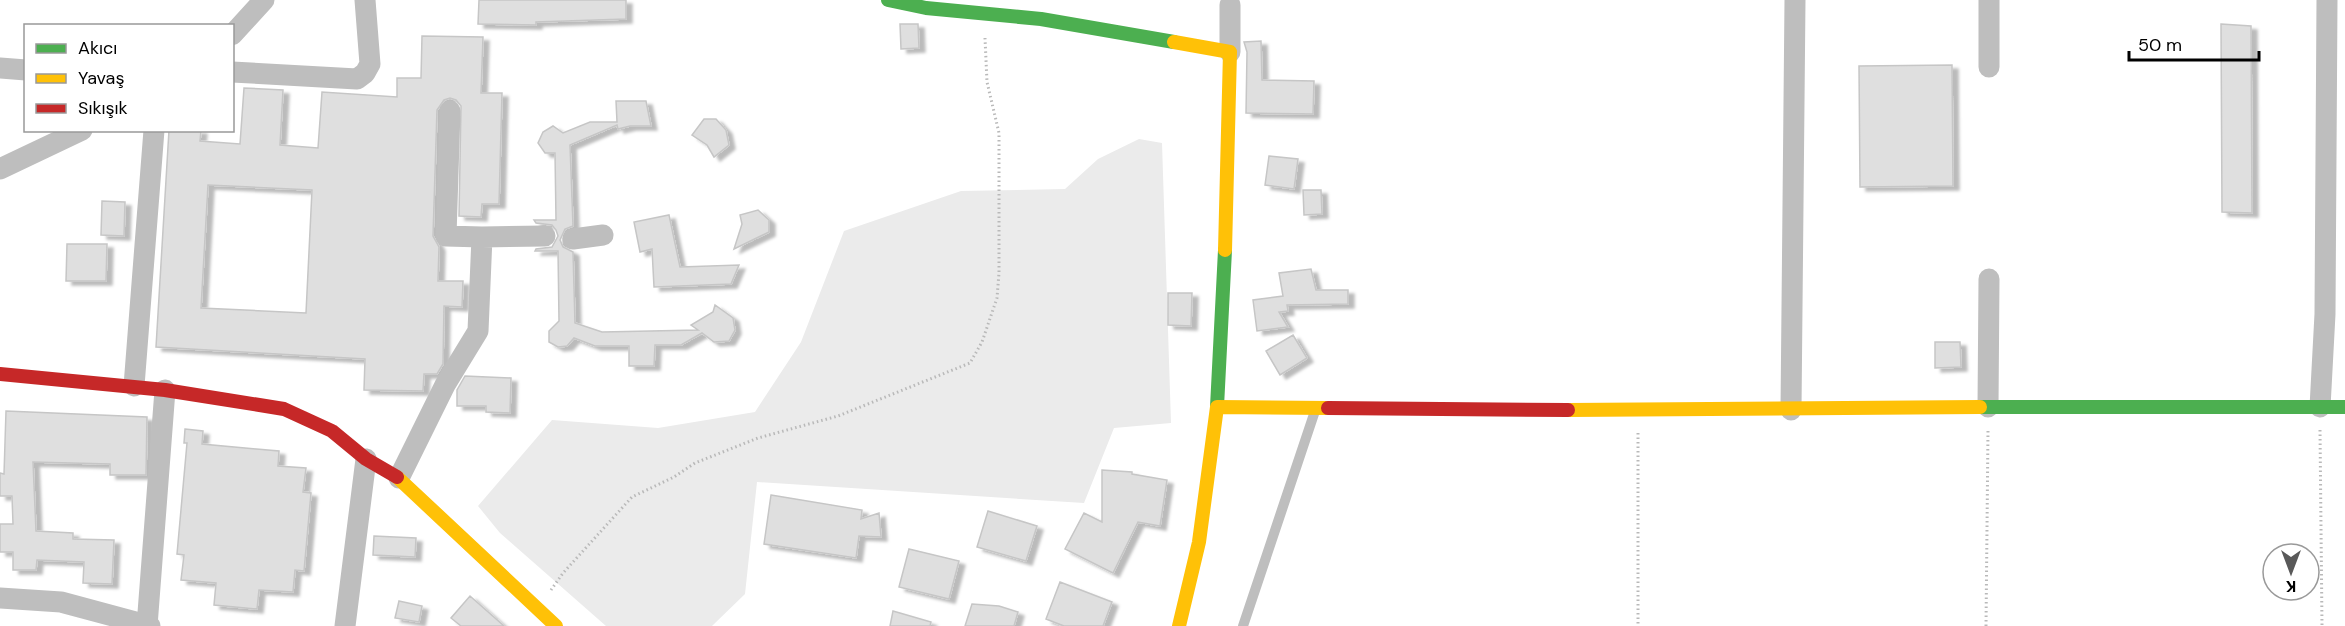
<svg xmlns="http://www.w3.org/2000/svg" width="2345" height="626" viewBox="0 0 2345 626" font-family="'DM Sans',sans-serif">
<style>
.green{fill:#ebebeb}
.building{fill:#dfdfdf;stroke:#c6c6c6;stroke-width:1.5;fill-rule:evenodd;filter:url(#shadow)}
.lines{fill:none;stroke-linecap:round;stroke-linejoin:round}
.path{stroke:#b9b9b9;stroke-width:3;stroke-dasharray:1.5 3;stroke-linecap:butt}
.lane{stroke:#bebebe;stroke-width:10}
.street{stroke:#bebebe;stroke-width:21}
.fast{stroke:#4caf50;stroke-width:14}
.slow{stroke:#ffc107;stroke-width:14}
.jam{stroke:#c62828;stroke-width:14}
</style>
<defs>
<filter id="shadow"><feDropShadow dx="6" dy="4" stdDeviation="1.5" flood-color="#0004"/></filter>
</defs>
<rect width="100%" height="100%" fill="#fff"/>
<!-- green -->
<path class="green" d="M1139,139L1162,143L1171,423L1114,428L1084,503L757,482L745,594L712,626H606L500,533L478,506L552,420L658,428L755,412L801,342L844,231L961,191L1065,189L1098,159Z"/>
<!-- building -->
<path class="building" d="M479,0H626V19L536,22V25L478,24Z
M900,24H918L919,48L901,49Z
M2221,24L2251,26L2252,213L2222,212Z
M422,36L483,37L481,93H502L499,204H482L481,217L459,216L461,106L456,100L450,98L444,100L437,110L433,236L439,247L438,281H463L462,307L444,306L443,364L437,374H424L423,391L364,390L365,359L156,347L169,130H201L200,141L240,144L244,88L283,90L280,145L318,148L322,92L397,97V78H421ZM208,185L312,190L306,313L201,308Z
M1261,41L1262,80L1314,81L1313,114L1246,113L1247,52L1244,42Z
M1952,65L1953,186L1860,187L1859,66Z
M616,101H646L651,126H630L618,129L617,125L570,145L573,226L565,229L560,240L563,247L573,252L575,323L602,332L698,330L691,325L713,312L715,305L733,318L735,330L729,341L714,342L702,333L681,345H655L654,366H629V346H595L574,338L567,346L558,347L549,342V331L559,321L558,251H535L536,249L552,247L558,236L556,230L552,225L536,223L534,220H556L555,153H545L538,143L543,132L553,126L563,133L590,122H617Z
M704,119H716L726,130L729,145L714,157L707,145L692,135Z
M1269,156L1298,159L1294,189L1265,185Z
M1303,190H1321L1322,214L1304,215Z
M102,201L125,202L124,236L101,235Z
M758,210L769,220V232L734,249L742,224L740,215Z
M669,215L680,267L739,265L731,284L654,287L652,249L640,252L634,222Z
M67,244H107L106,281H66Z
M1311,269L1316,290H1348V304L1287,305L1288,311L1279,312L1288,327L1257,331L1253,300L1283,296L1279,273Z
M1168,293H1192L1191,326L1168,325Z
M1293,335L1307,358L1280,375L1266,351Z
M1935,342H1960L1961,367L1935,368Z
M465,376L511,378L510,413L486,412V406H457V390Z
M6,411L147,417L146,475H110V464L33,462L36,531L73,533V539L114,540L112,584L83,583L84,562L37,560L36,570H13V552H0V524H13L12,496H0V473L4,474Z
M185,429L203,431L202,444L279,451L278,466L306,468L303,492L311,493L304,571L295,570L293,592L259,590L257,609L214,605L216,583L181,580L184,555L177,554L187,443H184Z
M1102,470L1132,472V474L1167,480L1160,526L1138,522L1113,573L1065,549L1084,513L1102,522Z
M771,495L862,510L861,519L879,513L881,537L859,536L856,558L764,544Z
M988,511L1037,526L1026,561L977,547Z
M374,536L416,538L415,557L373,555Z
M909,549L959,561L949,599L899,587Z
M1060,582L1112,602L1103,626H1064L1046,619Z
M470,596L504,626H461L451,618Z
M399,601L422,606L419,622L395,618Z
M972,604L999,606L1018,612L1014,626H965Z
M893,611L931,622L930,626H890Z"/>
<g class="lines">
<!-- path -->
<path class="path" d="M2320,430L2322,626
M1638,433V626
M551,590L563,573L632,497L674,477L695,463L758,438L838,416L970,363L982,342L997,298L999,273V133L987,82L985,38
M1986,626L1988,430"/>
<!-- lane -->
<path class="lane" d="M1243,626L1315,411"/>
<!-- street -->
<path class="street" d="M232,35L264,0
M1230,52V5
M1989,67V0
M0,68L26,70
M232,72L357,79L365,73L370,64L365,0
M450,111L446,236L482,237
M0,169L82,130
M573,239L603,235
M134,386L154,130
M1988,407L1989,279
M2320,407L2325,314L2327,0
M1791,410L1795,0
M399,478L445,385L478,331L482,237L545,236
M0,598L61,602L150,626
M147,626L165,390
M345,626L366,459"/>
<!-- fast -->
<path class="fast" d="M888,0L926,8L1041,19L1174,42
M1217,407L1225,250
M1980,407H2345"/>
<!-- slow -->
<path class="slow" d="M1174,42L1230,52L1225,250
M1568,410L1980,407
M397,477L556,626
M1179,626L1199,542L1217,407L1328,408"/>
<!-- jam -->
<path class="jam" d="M0,374L165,390L284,409L332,431L366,459L397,477
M1328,408L1568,410"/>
</g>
<!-- legend -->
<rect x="24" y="24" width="210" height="108" fill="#ffffff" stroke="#999999" stroke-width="1.5"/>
<rect x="36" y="44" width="30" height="9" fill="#4caf50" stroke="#999999" stroke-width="1.5"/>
<text x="78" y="54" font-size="18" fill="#000000">Akıcı</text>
<rect x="36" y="74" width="30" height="9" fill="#ffc107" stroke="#999999" stroke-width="1.5"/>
<text x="78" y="84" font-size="18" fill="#000000">Yavaş</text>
<rect x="36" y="104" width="30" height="9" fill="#c62828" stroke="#999999" stroke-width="1.5"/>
<text x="78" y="114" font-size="18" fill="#000000">Sıkışık</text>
<!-- north arrow -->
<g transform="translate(2291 572) rotate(180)"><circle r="28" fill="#ffffff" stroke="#999999" stroke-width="1.5"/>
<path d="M0-4.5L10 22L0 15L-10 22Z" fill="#595959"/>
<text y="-9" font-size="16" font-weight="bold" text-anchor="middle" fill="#000000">K</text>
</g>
<!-- scale -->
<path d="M2129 51v9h130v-9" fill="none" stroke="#000000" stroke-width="3"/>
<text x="2138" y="51" font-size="18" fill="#000000" stroke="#ffffff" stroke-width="4.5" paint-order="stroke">50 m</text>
</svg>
